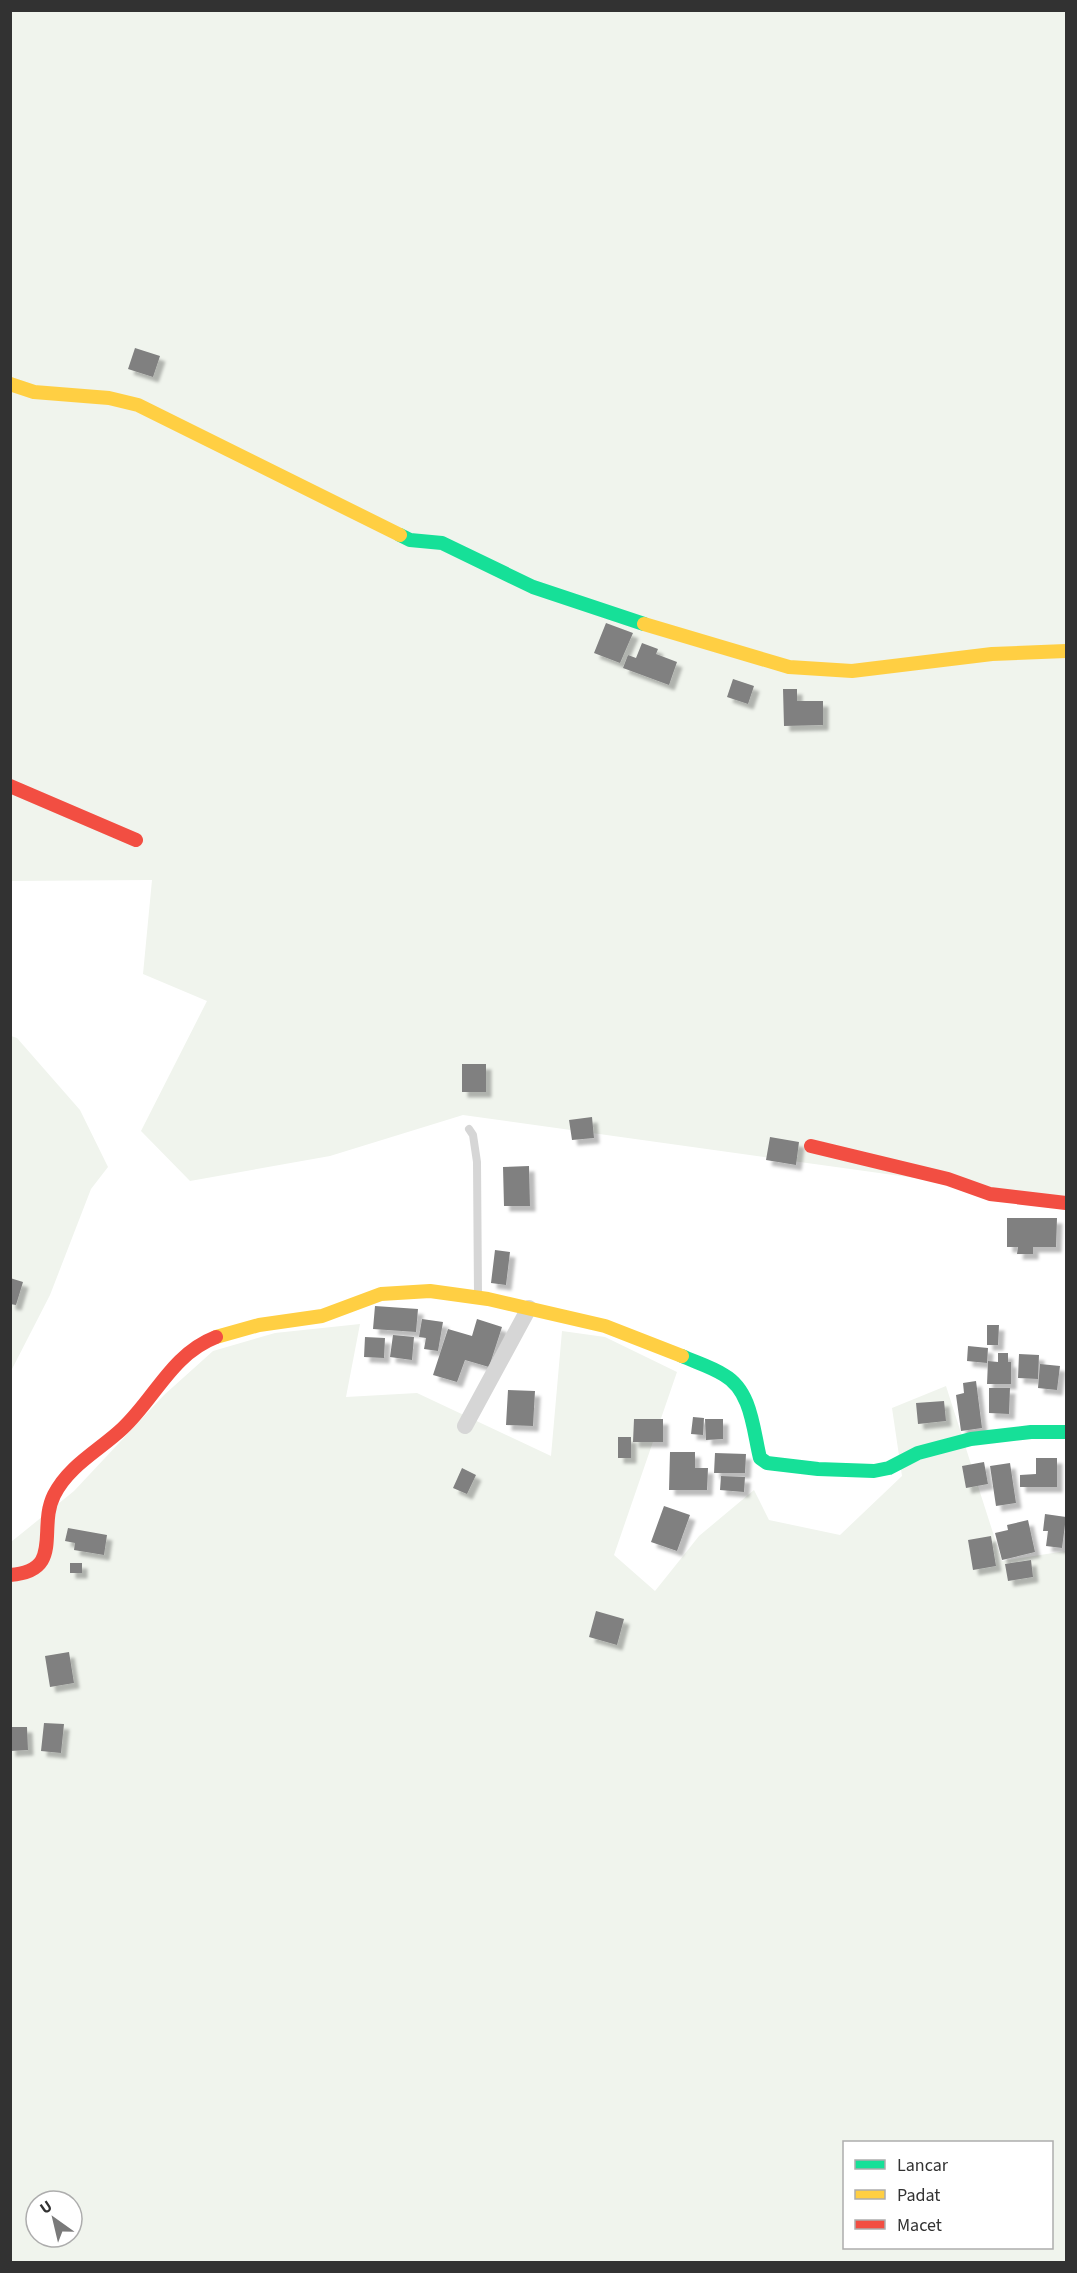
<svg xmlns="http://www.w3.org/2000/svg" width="1077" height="2273" viewBox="0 0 1077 2273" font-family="'Source Sans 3',sans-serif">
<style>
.green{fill:#f0f4ed;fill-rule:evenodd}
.building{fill:#808080;filter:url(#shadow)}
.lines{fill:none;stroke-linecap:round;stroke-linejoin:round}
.lane{stroke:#d6d6d6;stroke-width:8}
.street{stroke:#d6d6d6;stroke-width:16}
.fast{stroke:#16e098;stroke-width:14}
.slow{stroke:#ffcf43;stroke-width:14}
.jam{stroke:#f24e42;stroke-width:14}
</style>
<defs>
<filter id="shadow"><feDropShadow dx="5.5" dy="5.5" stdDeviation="1.5" flood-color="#0004"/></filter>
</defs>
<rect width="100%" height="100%" fill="#fff"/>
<!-- green -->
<path class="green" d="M10,11H1066V1199L463,1115L330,1156L190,1181L141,1131L207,1001L143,974L152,880L11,881Z
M11,1036L17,1038L80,1110L108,1167L91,1189L50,1295L11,1371Z
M360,1324L346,1397L417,1393L551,1456L562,1331L605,1337L677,1372L614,1555L655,1591L699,1536L754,1490L769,1520L840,1535L902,1476L892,1408L946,1386L1002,1561L1066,1551V2262H11V1542L74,1491L164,1395L213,1351L275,1333ZM844,2142H1052V2248H844ZM36,2201H72V2237H36Z"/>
<!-- building -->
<path class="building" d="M135,348L160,356L153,377L128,369Z
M606,623L633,633L620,663L594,653Z
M642,643L658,649L656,654L677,662L669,685L623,668L628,655L636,658Z
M733,679L754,686L748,704L727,697Z
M783,689H797V701H823V725L784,726Z
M462,1064H486V1092H462Z
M592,1117L594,1138L572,1140L569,1120Z
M770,1137L799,1142L796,1165L766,1160Z
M529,1166L530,1206H504L503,1167Z
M1007,1218H1057L1056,1247H1033V1254H1017L1018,1247H1007Z
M495,1250L510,1252L506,1285L491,1283Z
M10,1278L23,1282L16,1305L10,1304Z
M375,1306L418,1309L416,1332L373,1329Z
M422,1319L443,1322L438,1351L424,1349L426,1338L419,1337Z
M477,1319L502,1327L489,1367L465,1360L457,1382L433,1375L448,1329L472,1336Z
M987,1325H999L998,1345H987Z
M393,1335L414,1337L412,1360L390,1357Z
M365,1337L385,1338L384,1358L364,1357Z
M968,1346L988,1348L987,1363L967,1361Z
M998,1353H1008V1362H1011V1384H987L988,1361L998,1362Z
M1019,1354L1039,1355L1038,1379L1018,1378Z
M1040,1364L1060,1366L1057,1390L1038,1388Z
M976,1381L982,1428L961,1431L956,1395L964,1393L963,1383Z
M989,1388H1010L1009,1414L989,1413Z
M508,1390L535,1391L533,1426L506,1425Z
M944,1401L946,1421L918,1424L916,1403Z
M693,1417L704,1418L703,1435L691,1434Z
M634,1419H663V1442H633Z
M705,1419H723V1439L706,1440Z
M618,1437H631V1458H618Z
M670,1452H695V1468H708L707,1490H669Z
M715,1453L746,1454L745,1473H714Z
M1036,1458H1057V1487H1020V1475L1036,1474Z
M984,1462L988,1484L966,1488L962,1466Z
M1010,1463L1016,1503L996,1506L990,1466Z
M462,1468L476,1475L467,1494L453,1488Z
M721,1476L745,1477L744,1492L720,1490Z
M664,1506L690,1515L677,1551L651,1542Z
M1045,1514L1066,1517L1062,1548L1046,1546L1048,1531H1043Z
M1028,1520L1035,1552L1002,1560L995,1533L1008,1530L1007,1525Z
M68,1528L107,1535L104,1555L74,1550L75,1543L65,1541Z
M991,1536L996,1566L973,1570L968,1540Z
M1031,1560L1033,1577L1008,1581L1005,1564Z
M70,1563H82V1573H70Z
M596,1611L624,1619L617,1645L589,1637Z
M69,1652L74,1683L50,1687L45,1656Z
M44,1723L64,1724L61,1753L41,1751Z
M10,1727H27L28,1750L10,1751Z"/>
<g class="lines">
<!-- lane -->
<path class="lane" d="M469,1129L473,1135L477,1162L478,1295"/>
<!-- street -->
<path class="street" d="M465,1426L529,1308"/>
<!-- fast -->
<path class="fast" d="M400,535L410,540L442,543L533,587L644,624
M682,1356C695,1362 712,1367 724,1375C752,1391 753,1430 760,1458L767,1463L818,1469L874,1471L889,1468L918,1453L971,1439L1031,1432H1066"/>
<!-- slow -->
<path class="slow" d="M10,384L34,392L109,398L138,405L400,535
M644,624L789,667L852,671L992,654L1066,651
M216,1337L259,1325L322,1316L381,1294L430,1291L488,1299L605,1326L682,1356"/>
<!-- jam -->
<path class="jam" d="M10,786L136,840
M811,1146L948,1179L990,1194L1066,1203
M10,1575C65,1571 37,1529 54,1495C69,1465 100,1450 123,1428C155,1398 172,1354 216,1337"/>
</g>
<!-- border -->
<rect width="1077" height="2273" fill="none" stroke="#323232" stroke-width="24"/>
<!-- legend -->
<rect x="843" y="2141" width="210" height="108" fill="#ffffff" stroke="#adadad" stroke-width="1.5"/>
<rect x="855" y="2160" width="30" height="9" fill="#16e098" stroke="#adadad" stroke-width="1.5"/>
<text x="897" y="2171" font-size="18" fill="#323232">Lancar</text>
<rect x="855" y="2190" width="30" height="9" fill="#ffcf43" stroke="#adadad" stroke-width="1.5"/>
<text x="897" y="2201" font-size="18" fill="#323232">Padat</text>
<rect x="855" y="2220" width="30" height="9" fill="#f24e42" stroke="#adadad" stroke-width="1.5"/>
<text x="897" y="2231" font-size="18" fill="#323232">Macet</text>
<!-- north arrow -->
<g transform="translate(54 2219) rotate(326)"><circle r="28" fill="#ffffff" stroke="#adadad" stroke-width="1.5"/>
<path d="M0-4.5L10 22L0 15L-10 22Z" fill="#7a7a7a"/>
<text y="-9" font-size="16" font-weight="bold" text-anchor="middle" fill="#323232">U</text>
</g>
</svg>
